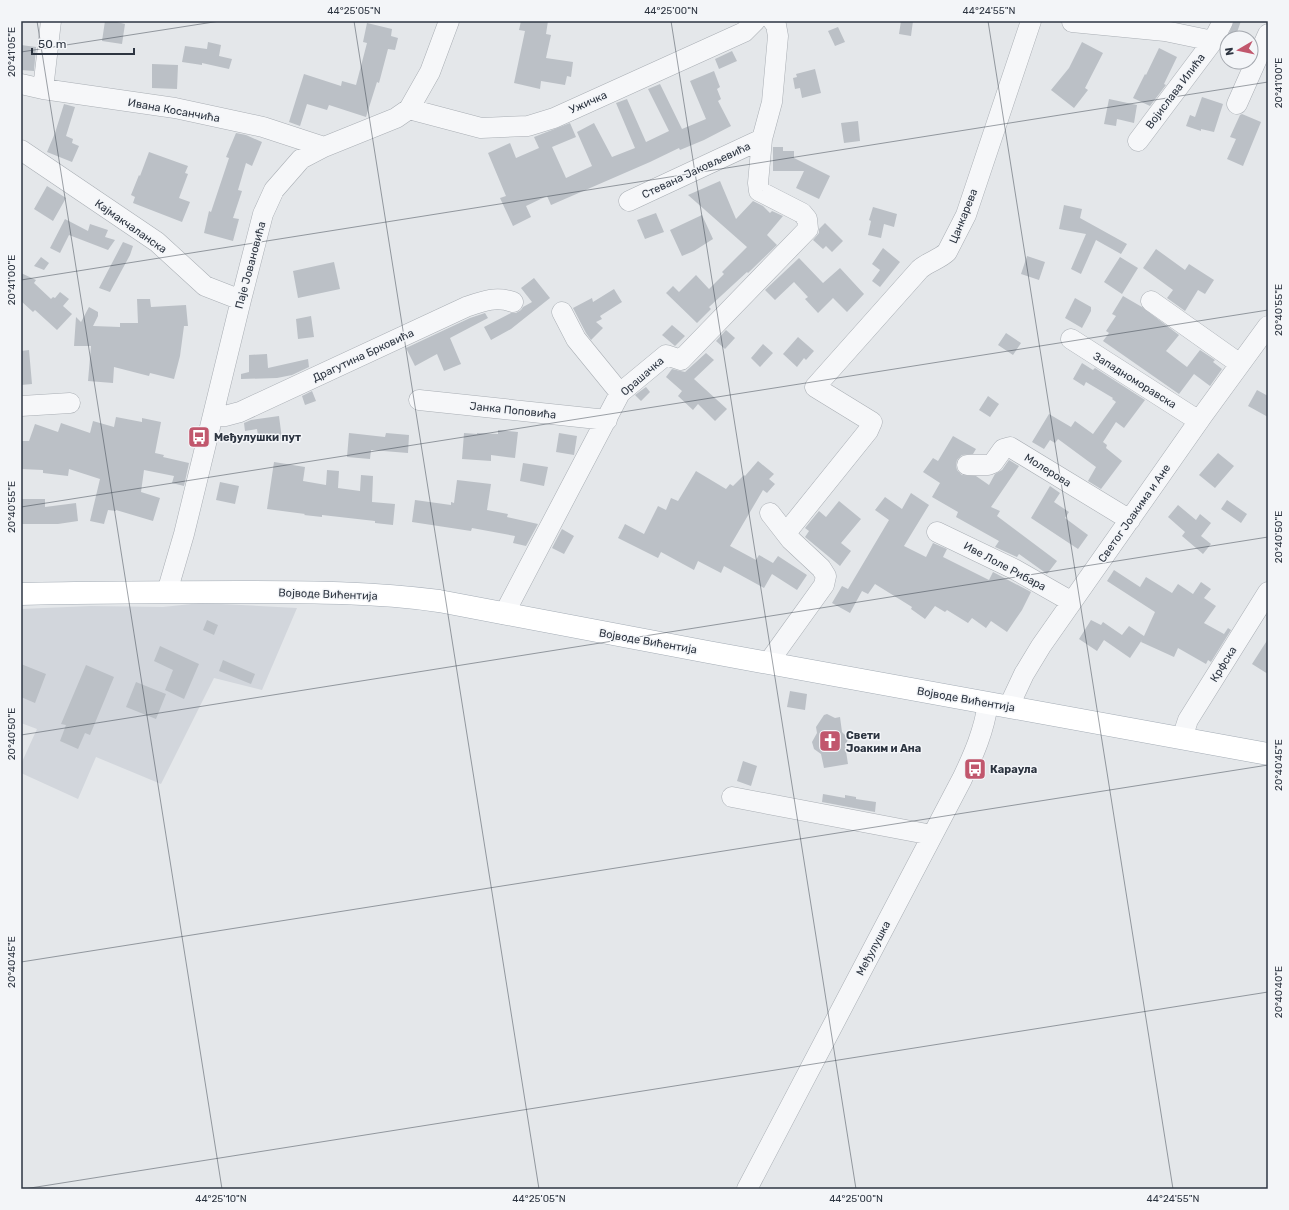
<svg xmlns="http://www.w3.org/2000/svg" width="1289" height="1210" viewBox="0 0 1289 1210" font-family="Rubik,sans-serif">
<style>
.built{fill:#d2d6dc}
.building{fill:#bbc0c6}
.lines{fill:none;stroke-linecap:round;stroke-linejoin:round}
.minor-casing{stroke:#a9aeb4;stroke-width:21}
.major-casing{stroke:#a4acb5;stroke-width:23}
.minor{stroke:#f6f7f9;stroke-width:20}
.major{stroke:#fff;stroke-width:22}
.ticks{fill:none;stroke:#2d3541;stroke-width:1;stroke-opacity:0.45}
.labels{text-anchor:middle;stroke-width:3;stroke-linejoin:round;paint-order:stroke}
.street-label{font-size:11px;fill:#2d3541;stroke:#f3f5f8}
.poi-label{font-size:11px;font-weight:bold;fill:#2d3541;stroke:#f3f5f8;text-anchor:start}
.neatline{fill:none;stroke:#2d3541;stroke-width:1.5}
.ticks-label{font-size:10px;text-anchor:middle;fill:#2d3541}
</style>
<rect width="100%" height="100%" fill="#e4e7ea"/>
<!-- built -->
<path class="built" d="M201,603L297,608L262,690L214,678L161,784L96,757L78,799L21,773V764L37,729L21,723V609L91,606L163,607Z"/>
<!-- building -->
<path class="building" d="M105,21H117V22L125,24L122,44L102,41Z
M521,21H548L546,34L551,35L546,58L573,62L571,77L567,76L565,85L541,81L540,89L514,83L525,31L519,30Z
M901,21H913L911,36L899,34Z
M1234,21H1241L1235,38H1227Z
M367,23L392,29L391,36L398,38L395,50L388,49L379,83L377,82L366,117L329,105L327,110L307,104L300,126L289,122L304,74L341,86L342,81L356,85L367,43L363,42Z
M838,27L845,42L835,46L828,31Z
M208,42L221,45L219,56L232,59L229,69L202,63V65L182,62L185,46L207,49Z
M1082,42L1103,53L1085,88L1088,90L1074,108L1051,90L1069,68Z
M21,45L36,47L34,71L21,70Z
M1159,48L1177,57L1164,84L1166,85L1150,106L1133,98L1145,74L1146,75Z
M732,51L737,61L719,69L715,59Z
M152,64L178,65L177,89L152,88Z
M815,69L821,93L802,98L800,88L795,89L793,78L797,77L796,74Z
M714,71L720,87L717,89L721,99L718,101L731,126L704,140L680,150L679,148L650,162L551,205L547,196L526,206L531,217L513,226L500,198L506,196L488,153L510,143L516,158L539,148L534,137L570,123L576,137L552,147L566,178L592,166L577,132L594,123L612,157L635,148L616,103L627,99L646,142L669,131L648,89L660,84L682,129L706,119L690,81Z
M1202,97L1223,104L1214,132L1201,129V131L1186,126L1190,115L1195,117Z
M1109,99L1137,105L1134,123L1117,119L1116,126L1104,124Z
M64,104L75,107L66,136L73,139L72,143L79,146L72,162L47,152L55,133Z
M1242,114L1261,122L1243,166L1227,159L1236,139L1230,137L1240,115Z
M858,121L860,141L844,143L841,123Z
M236,133L246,135L262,142L252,166L246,163L238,190L242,191L233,218L239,219L233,241L204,233L209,211L211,212L229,158L226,157Z
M773,147H783V151H794V158L830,176L819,199L796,188L804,171H773Z
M149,152L188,166L185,173L188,174L179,198L190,202L182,222L133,203L135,197L131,195L139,175L140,176Z
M720,181L736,219L753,201L763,206L770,213L772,211L783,216L767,235L777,245L748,273L747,272L709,307L711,309L697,323L666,293L673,286L679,292L696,275L709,289L724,274L722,272L747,247L688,195Z
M47,186L66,198L53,221L34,209Z
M1064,205L1082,209L1080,218L1127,244L1121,254L1096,240L1081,274L1071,269L1086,234L1059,229Z
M873,207L897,214L894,227L884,224L881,238L868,235L871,221L869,220Z
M656,213L664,232L645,239L637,220Z
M702,215L713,239L694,251L682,256L670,230Z
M65,219L88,231L90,224L108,230L105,237L115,240L108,250L69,235L60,253L50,248Z
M825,223L843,241L832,252L826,246L823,249L813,240L819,233V229Z
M123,242L133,246L130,255L110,292L99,288Z
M883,248L900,262L880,287L872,281L880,270L872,264Z
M1156,249L1185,270L1189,264L1214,280L1205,294L1198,290L1185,311L1167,298L1173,290L1143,268Z
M1027,256L1045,262L1039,280L1021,274Z
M41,257L49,263L44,270L34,266Z
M1120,257L1138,268L1122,294L1104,282Z
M799,258L822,282L823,283L840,268L864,294L847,312L833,298L818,313L805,299L808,297L794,282L775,300L765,290Z
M334,262L340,289L298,298L293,271Z
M21,273L36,280L34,283L51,299L53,297L55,298L60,292L69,299L63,306L72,314L57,330L35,310L33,312L21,301Z
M534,278L550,298L511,329L491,340L484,327L511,313H516L521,310L523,307L532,302L521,288Z
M614,289L622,302L600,316L602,319L596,322L603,328L591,340L586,333L573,308L592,298L593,302Z
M1123,296L1142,307L1179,335L1166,351L1187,367L1200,350L1215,360L1213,362L1222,369L1210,386L1194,374L1179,394L1103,341L1109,333L1106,331L1116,316L1112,314Z
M1075,298L1091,307V311L1082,328L1065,318Z
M137,299H150L151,307L186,305L188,326H184L180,356L174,379L150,373L149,376L114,367L113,383L88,381L91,346H74L76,317L81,322L89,307L98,312V316L93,326L120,327V323H138Z
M485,313L488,318L450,338L461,364L444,371L437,354L415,366L406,348L470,318Z
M311,316L314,337L298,339L296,319Z
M672,325L685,336L675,346L662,335Z
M726,330L735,338L725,349L716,341Z
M1006,333L1021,343L1013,355L998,345Z
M798,337L814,351L806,360L804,358L797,367L783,354Z
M763,344L773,353L760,367L751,358Z
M29,350L32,384L21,385V351Z
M706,353L714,360L694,379L727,409L715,421L698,404L693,410L678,396L682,391L666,377L672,369L685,372Z
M267,354L268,368L308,359L309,367L292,375L277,378L241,379V374L249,372V355Z
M1082,363L1093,370L1095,368L1145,400L1124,428L1116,422L1103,442L1107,445L1106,448L1122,461L1101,489L1088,481L1096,467L1058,439L1055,443L1050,440L1044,449L1032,442L1049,414L1071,427L1075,421L1093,434L1116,402L1112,399L1113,398L1086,382L1084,386L1073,379Z
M646,387L650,392L641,401L635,395Z
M1257,390L1268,396V417L1248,406Z
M312,391L316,401L305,405L302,396Z
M988,396L999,404L990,417L979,410Z
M279,416L282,439L259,442L257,429L245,431L244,423L251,420Z
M116,417L142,422V418L161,422L155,453L164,455L163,457L189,463L184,486L172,483L174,476L144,470L141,492L160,498L153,521L116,510V511L108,510L104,524L90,521L100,479L69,469L68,476L43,473V470L21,469V441H29L35,424L58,432L61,423L90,433L93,421L114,427Z
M498,430L518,432L515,458L491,455V461L462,459L464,433L477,434V433L498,434Z
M349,433L385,437L386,433L409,435L408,453L371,450L370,459L347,457Z
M559,433L577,436L574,455L556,452Z
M953,436L976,449L973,454L962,455L957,460L956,465L957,470L962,475L976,476L989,485L995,474L1002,470L1009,460L1019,466L991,507L1000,511L997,516L1057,561L1047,574L1019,554L1017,557L995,547L999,541L956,517L958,512L932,497L940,483L923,472L933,458L938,461Z
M1218,453L1234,466L1215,488L1199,475Z
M758,461L774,474L769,479L775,484L767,493L763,490L730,546L756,560L759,555L773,563L778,556L807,575L797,590L772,574L764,588L724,566L721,573L698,561L694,570L661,552L658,558L618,538L625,524L644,534L658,506L666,510L671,498L678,501L696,471L726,489L730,484L733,486L744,475L745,476Z
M274,462L305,467L303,481L326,485L327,470L339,471L338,488L360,491L361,475L373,476L372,502L395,504L393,525L375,523V521L322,515V517L304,515L305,514L267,509Z
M523,463L548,467L544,486L520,481Z
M457,480L491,484L487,510L508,514L507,517L538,524L526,546L513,543L515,536L472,528L471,531L412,522L415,500L451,505V502L454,503Z
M220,482L239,486L235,504L216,500Z
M1050,486L1060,493L1054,502L1069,512L1065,518L1088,535L1078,549L1031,518Z
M911,493L929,505L904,546L926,557L933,543L947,549L943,557L989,580L993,572L1031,592L1022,610L1007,632L991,621L986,628L972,618L968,623L947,610L945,612L935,606L925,619L911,609L912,607L875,584L868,594L862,591L850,613L832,603L842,586L848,589L889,520L875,510L885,497L902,509Z
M21,499H45V507L76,503L78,521L58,524H21Z
M1227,500L1247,514L1241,523L1221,509Z
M839,501L861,519L841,543L851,551L840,566L805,537L809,531L805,528L819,511L826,517Z
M1178,505L1196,520L1200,514L1211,523L1201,536L1211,544L1203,554L1182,536L1185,532L1168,517Z
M562,529L574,536L564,554L552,548Z
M1114,570L1140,587L1146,577L1172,593L1178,584L1193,594L1201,582L1211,589L1204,598L1216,606L1204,623L1224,634L1228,628L1231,630L1211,662L1208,660L1206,664L1178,648L1174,657L1141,642L1142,640L1130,658L1104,640L1097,651L1079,639L1091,620L1101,625L1103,622L1122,635L1129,626L1144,636L1155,612L1107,581Z
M207,620L218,625L214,635L203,630Z
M1268,639V674L1252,664Z
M160,646L199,664L184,699L165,690L173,670L154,661Z
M223,660L255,674L251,684L219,671Z
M21,664L46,674L35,703L21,697Z
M86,665L114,677L90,735L85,733L78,749L60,741L66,725L61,724Z
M136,682L166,694L156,719L126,707Z
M790,691L807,694L805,710L787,707Z
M827,714L835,718L840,717L842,732L848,738L847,742L845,745L848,764L824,768L821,754L814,749L812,742L817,733L816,727L824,715Z
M743,761L757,766L751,786L737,781Z
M823,794L845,798V795L856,797V799L876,802L875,812L822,802Z"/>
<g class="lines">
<!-- minor casing -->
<g class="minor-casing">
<path id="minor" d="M1072,22L1165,31L1213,41
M21,84L43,89L175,108L263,127L324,147
M43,89L51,21
M1237,104L1268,34
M409,109L481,128L528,126L554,118L744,32L755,21
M1138,141L1213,41L1223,21
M21,150L157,242L205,286L241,300
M629,201L762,139
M1151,301L1240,364
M562,312L576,339L620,393
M1071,339L1199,421
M419,400L607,420
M21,406L70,403
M213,416H225L240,412L466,307C483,301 496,296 513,302
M967,465H988L993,463L1003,449L1010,447L1130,520
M937,532L1014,569L1072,602
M786,533L868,431L872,422L815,387L920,269C928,262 940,259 947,252L966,215L1031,21
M167,592L184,534L241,300L263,214L274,190L301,159L324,147L396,118L409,109L430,72L449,21
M504,614L620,393L666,355L681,360L808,229L807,219L802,213L759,191L758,183L762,139L772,102L778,36L776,25L773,21
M768,663L824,585L826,576L821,568L791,540L770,513
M1009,706L1024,674L1041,646L1203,415L1268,326
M1182,738L1188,720L1268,592
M732,797L932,835
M747,1189L962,779C974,754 984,731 988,703"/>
</g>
<!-- major casing -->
<g class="major-casing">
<path id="major" d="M21,594C95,592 168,592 242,592C308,592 374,592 439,601L708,652L1268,754"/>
</g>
<!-- minor -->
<use href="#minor" class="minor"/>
<!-- major -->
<use href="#major" class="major"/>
</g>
<!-- ticks -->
<path class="ticks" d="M37,21L222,1189M354,21L539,1189M671,21L856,1189M988,21L1173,1189M21,52L220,21M21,280L1268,82M21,507L1268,310M21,735L1268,537M21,962L1268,765M24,1189L1268,992"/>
<!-- icons -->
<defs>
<g id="bus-square" transform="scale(1.15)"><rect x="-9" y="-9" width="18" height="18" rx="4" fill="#c1576d" stroke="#f3f5f8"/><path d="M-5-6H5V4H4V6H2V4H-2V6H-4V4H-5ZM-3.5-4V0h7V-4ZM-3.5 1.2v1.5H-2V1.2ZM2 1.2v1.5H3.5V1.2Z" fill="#fff"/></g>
<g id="church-square" transform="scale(1.15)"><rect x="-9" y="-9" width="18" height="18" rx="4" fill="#c1576d" stroke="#f3f5f8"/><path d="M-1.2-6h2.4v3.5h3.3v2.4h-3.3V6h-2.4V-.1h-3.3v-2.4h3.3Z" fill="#fff"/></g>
</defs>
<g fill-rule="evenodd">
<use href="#bus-square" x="199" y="437"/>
<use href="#church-square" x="830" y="741"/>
<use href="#bus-square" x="975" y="769"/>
</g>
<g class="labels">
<!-- street labels -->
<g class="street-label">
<text transform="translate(1175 91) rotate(-53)" y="4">Војислава Илића</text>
<text transform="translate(588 102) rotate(-24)" y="4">Ужичка</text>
<text transform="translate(174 110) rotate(10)" y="4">Ивана Косанчића</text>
<text transform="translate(696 170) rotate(-25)" y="4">Стевана Јаковљевића</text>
<text transform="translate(963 216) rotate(-68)" y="4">Цанкарева</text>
<text transform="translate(131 226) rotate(35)" y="4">Кајмакчаланска</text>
<text transform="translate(250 265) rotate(-75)" y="4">Паје Јовановића</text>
<text transform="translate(363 355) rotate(-25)" y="4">Драгутина Брковића</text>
<text transform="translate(642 376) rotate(-41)" y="4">Орашачка</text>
<text transform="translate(1135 380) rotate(32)" y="4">Западноморавска</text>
<text transform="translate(513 410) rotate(6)" y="4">Јанка Поповића</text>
<text transform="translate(1048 470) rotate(32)" y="4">Молерова</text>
<text transform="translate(1134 513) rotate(-55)" y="4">Светог Јоакима и Ане</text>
<text transform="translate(1005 566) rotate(28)" y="4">Иве Лоле Рибара</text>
<text transform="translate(328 594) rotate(2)" y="4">Војводе Вићентија</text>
<text transform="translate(648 641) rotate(10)" y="4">Војводе Вићентија</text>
<text transform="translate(1223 664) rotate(-58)" y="4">Крфска</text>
<text transform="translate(966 699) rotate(10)" y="4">Војводе Вићентија</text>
<text transform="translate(873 948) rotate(-62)" y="4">Међулушка</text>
</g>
<!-- poi labels -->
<g class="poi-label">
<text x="214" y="441">Међулушки пут</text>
<text x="846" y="739">Свети<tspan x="846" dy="13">Јоаким и Ана</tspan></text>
<text x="990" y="773">Караула</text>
</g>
</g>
<!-- border -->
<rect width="1289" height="1210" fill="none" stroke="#f3f5f8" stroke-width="44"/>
<!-- north arrow -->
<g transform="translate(1239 50) rotate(261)"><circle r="19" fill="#f3f5f8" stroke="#a4a8af"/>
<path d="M0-3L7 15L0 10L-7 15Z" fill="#c1576d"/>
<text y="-6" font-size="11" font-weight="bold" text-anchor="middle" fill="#2d3541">N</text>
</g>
<!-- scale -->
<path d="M32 48v6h102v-6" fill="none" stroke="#2d3541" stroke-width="2"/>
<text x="38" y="48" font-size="12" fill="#2d3541" stroke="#f3f5f8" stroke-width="3" paint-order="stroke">50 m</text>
<rect x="22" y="22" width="1245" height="1166" class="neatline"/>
<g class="ticks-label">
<text x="354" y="14">44°25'05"N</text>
<text x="671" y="14">44°25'00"N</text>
<text x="989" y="14">44°24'55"N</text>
<text transform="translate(11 52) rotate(-90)" y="4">20°41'05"E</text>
<text transform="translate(1278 83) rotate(-90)" y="4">20°41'00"E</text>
<text transform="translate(11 280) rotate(-90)" y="4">20°41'00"E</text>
<text transform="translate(1278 310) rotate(-90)" y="4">20°40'55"E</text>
<text transform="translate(11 507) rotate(-90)" y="4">20°40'55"E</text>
<text transform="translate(1278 537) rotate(-90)" y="4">20°40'50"E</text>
<text transform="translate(11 734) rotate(-90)" y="4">20°40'50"E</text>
<text transform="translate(1278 765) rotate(-90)" y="4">20°40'45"E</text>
<text transform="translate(11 962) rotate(-90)" y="4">20°40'45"E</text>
<text transform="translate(1278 992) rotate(-90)" y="4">20°40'40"E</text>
<text x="221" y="1202">44°25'10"N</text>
<text x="539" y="1202">44°25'05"N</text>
<text x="856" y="1202">44°25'00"N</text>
<text x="1173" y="1202">44°24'55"N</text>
</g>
</svg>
